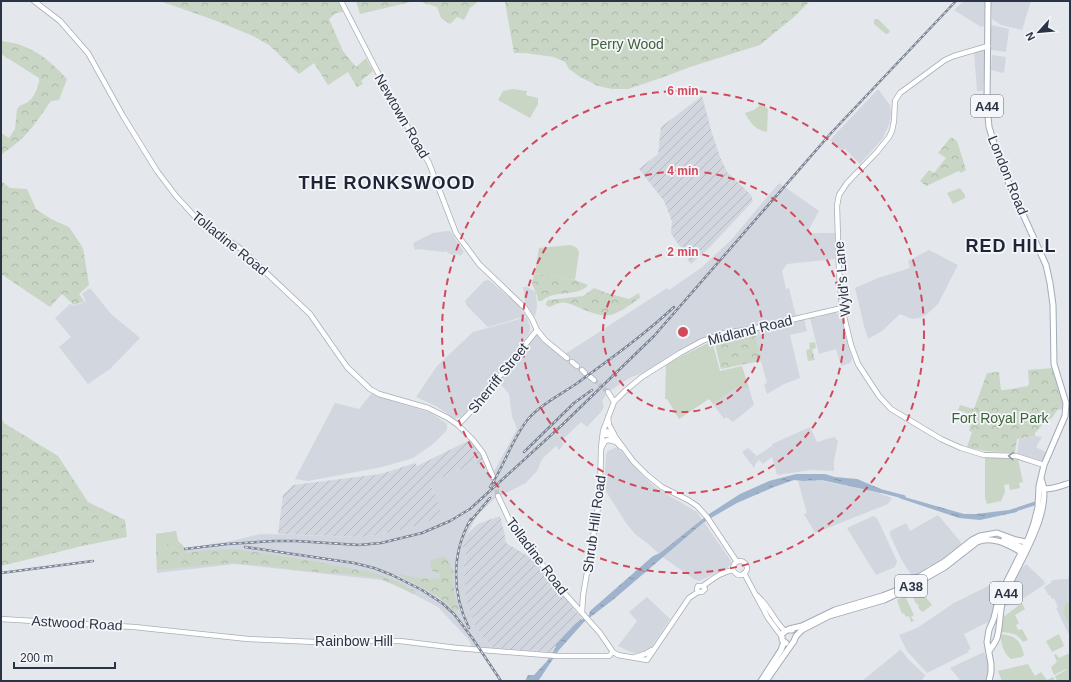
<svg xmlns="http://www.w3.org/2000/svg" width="1071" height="682" viewBox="0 0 1071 682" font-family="Arial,sans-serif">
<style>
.built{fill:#d2d6de}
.industrial{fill:url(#industrial-furrows)}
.green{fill:#c9d6c5}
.forest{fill:url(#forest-crowns)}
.water{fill:url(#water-ripples)}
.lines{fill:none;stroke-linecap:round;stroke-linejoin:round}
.canal{stroke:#9fb4cc;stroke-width:3.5}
.secondary-tunnel{stroke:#bfc3cb;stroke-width:4.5;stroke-dasharray:4.5 2;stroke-linecap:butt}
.secondary-casing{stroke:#a9aeb7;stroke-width:6}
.primary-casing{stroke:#a3abb8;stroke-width:7}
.secondary{stroke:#fff;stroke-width:4.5}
.primary{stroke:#fff;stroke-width:5}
.rail-casing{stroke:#7d8696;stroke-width:2.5}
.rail{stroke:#f4f6f9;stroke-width:1;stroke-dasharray:3;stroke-linecap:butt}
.oneway{stroke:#959aa2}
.ring{fill:none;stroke:#d1495b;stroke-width:2;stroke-dasharray:7 5}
.labels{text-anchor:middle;stroke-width:3.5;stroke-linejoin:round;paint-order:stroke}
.shield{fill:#f4f6f9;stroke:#676e7b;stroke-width:1}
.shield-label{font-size:13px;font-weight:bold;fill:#2b3445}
.park-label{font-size:14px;fill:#3f6138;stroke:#f4f6f9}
.street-label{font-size:14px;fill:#2b3445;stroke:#f4f6f9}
.district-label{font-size:18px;font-weight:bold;letter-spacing:1px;fill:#1d2536;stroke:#f4f6f9}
.centre{fill:#d1495b;stroke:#f4f6f9;stroke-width:2}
.ring-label{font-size:12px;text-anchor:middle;font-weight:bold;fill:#d1495b;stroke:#f4f6f9;stroke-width:3.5;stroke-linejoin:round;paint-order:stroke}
</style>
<defs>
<pattern id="industrial-furrows" width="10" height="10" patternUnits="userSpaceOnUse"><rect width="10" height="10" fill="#d2d6de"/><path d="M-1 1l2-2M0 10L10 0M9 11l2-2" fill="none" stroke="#b4b8c0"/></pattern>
<pattern id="forest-crowns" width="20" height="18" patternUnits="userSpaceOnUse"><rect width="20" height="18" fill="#c9d6c5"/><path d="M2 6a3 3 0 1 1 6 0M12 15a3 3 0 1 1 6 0" fill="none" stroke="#adb8ab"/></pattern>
<pattern id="water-ripples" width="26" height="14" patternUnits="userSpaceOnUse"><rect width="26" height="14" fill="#9fb4cc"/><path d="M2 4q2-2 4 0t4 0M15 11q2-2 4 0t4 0" fill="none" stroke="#8293a7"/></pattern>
</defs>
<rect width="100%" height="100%" fill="#e4e7ec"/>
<!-- built -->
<path class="built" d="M964,1H985L984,26L981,27L954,10Z
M991,1H1031L1022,30L1001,25L992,19Z
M991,25L1009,29L1006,52L991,50Z
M983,50L985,53V68L983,91H977L974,52Z
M992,55L1006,57L1004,73L991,70Z
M878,89L890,105L891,113L890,122L883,138L860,164L845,149L840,150L830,140Z
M779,183L819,211L808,231L812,233H835V259L787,264L782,271L786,289L789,288L796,316L707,336L684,347L643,373L631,377L608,392L602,401L604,406L601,412L587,427L581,422L561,441L564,444L559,450L556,446L542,459L537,471L526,483L494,499L477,516L467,534L462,550L467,548L464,566L465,576L481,635L493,648L472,647L469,640L438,607L400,587L381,580L235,564L157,573L156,534L176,531L178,541L185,548L232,541L260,534L363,537L387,533L409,528L442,516L430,483L457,471L482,461L490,479L517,429L512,416L509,394L498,381L537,334L578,369L581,366L565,354L667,288L669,290L701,268L732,239Z
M447,231H450L464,252L460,256L457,254L452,255L445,251L444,252L418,249L415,250L413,243L433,233Z
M929,250L958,265L938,304L926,315L919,318L912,319L900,314L882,331L868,339L864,326L855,288L878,278L910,268L908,261Z
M488,280L490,281L518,305L526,316L488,327L467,306L465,301L484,281Z
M523,287H527L536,292L537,308L535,316L533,315L525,302Z
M90,288L111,314L140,338L110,369L88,384L59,347L71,337L55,318L70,304L74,306L86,301L82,294Z
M833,313H836L840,315L852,359L850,363L841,366L836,349L819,354L810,318H815Z
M527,317L530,328L529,334L464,416L455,419L436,406L416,397L437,366L473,332Z
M804,319L807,331L790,335L800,378L784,384L767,394L764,384L767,383L761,361L721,369L714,339L727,335Z
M736,388H749L754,405L733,422L726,417L724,419L713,404Z
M372,393L379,397L431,413L447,424V430L433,444L413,458L382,467L308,481L295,479L335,403L359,409Z
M810,427L817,442L834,437L838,441L834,460V471L811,470L777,475L772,457L763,464L759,460L756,463L754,468L742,452L748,448L757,456L773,445L772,444Z
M1035,436L1042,437L1036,447L1047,453L1042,463L1017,455L1019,439Z
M617,447L643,476L656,488L697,512L731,561V564L727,568L699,581L694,579L664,558L647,543L635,534L626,523L604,488L606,455L608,451Z
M821,480L822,481L876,492L892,498L888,504L815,533L804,514L807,513L798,481Z
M938,515L960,541L961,544L937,563L932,566H928L924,571L913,577L902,561L890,535V531L906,523L910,531Z
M873,516L877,518L897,561L895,567L876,575L847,528Z
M1026,564L1044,581L1045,584L1021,600L1005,606H1004L1007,597L1018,572Z
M1070,572V601L1067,602L1064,613L1070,627V637L1056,608L1058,607L1054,598L1052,599L1050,595L1049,596L1044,587L1051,583V581L1053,580L1068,579Z
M1000,580L1002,585L992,620L964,634L971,649L968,650L969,652L927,673L907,651L899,635L917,628L954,603Z
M647,597L670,619L650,649L640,654L634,653L626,650L618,646L637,621L629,612Z
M900,650H901L908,659L925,675V676L922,680L920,681H862Z
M984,652L988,661L989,670L985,681H961L950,668Z"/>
<!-- industrial -->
<path class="industrial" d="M702,96L712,133L720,157L727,172L751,195L753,201L709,248L691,264L671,233L672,221L664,201L639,169L658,154L661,127Z
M470,440L481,454L483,459L482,461L457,471L430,483L443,516L409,528L387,533L363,537L278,534L283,495L293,485L381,474L415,463L417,466Z
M500,516L504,531L506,543L531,558L582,619L562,638L555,645L556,647L552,652L493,648L481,635L475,624L466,599L464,566L467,548L462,550L467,534L478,524Z"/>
<!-- green -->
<path class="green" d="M876,19H878L890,31L889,33L886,34L874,24V20Z
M513,89L527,91L526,95L538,98V104L530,118L498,100L503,91Z
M760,105L765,106L768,109L767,132C757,131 749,122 745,113L754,110Z
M960,188L965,195V198L953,204L947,193Z
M571,245L577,248L579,252L575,280L535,273L539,248Z
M712,341L720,371L742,366L749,388H736L713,404L709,399L679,419L667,399H665L666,364Z
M985,457L1018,459L1023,482L1019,483L1020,488L1010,490L1009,484L1004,485L1005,492L1001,501L987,504L985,498Z
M176,531L178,541L156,548V534Z
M921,591L932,605L923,612L921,611L918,607L919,606L914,601H915L912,595L913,594L915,597Z
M905,596L914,615L911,617L914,621L911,622L909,616L906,617L904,613L902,614L897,600Z
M1070,601V627C1066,618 1058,606 1070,601Z
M1022,603L1025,609L1015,615L1019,623L1016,625L1018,630L1022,629L1028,640L1023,642C1017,633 1011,633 1001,632L1002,618Z
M1001,634C1016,636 1020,640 1024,655L1022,657L1011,659C1004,654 1000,643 1001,634Z
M1059,634L1064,646L1052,652L1046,641Z
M1070,653V680L1057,681L1055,676L1066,670V669L1054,675L1051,667L1057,662L1054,655L1056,654L1059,658Z
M1028,664L1035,676L1041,672L1047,680L1053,677L1055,681H1002L998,671Z"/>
<!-- forest -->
<path class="forest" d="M160,1H338L343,12L336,13L329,19L343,51L356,67L366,58L373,71L361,81L363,84L357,87L348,72L328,85L314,63L299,74L269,45L253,36L214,20Z
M356,1H415L360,14Z
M418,1H479L470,8L464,20L457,17L450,24L441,18L437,7Z
M501,1H810L794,17L760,45L690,67L661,78L628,89H612L598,86L580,77L569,69L565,62L554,57L525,53H514L505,2Z
M1,41C30,44 48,58 67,79L59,100L51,101L34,125L22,139L1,155V133L9,138L15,129L17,109C22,103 23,105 28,102C34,98 40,84 39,78L1,54Z
M951,137L957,141L966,170L961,173L959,171L926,186L920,181L929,170L934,173L946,158L938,153Z
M1,181L10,188L27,189L36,209L51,219L69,227L83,248L89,285L79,294L84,301L74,305L62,294L50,307L1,274Z
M535,273L575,280L588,285C577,298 554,289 542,301H538C537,285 528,290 535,273Z
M594,288L607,293L629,299L639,293L640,298C631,304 620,313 610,315C594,317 581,307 567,303C561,301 554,305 549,307L546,305V303L548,300L583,296Z
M754,329L761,360L721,369L714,339Z
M815,342L816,348L812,349L815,360L808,361L806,350L810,349L809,343Z
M1052,368L1063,399V410L1058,409L1052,418L1047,420L1035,433V436L1017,439L1015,453L985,451L967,447L972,432L969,431L972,415L958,410L960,405L974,409L987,373L999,372L1001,390H1004L1028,386L1029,383L1028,370Z
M1,417L4,423L58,456L88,502L125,520L127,537L82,546L1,566Z
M178,541L185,548L186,553L210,550L234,549L307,560L374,573L394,580L417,592L413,594L380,578L345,574L324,573L257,565L232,563L157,570L156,548Z
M445,556L453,570L454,591L459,610L455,611L439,597L399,575L400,574L418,578L439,579L440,573L432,571L430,560Z"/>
<!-- water -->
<path class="water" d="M796,474H825L835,477L857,479L881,489V493L821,480L803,481L794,480L774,487L737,503L704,522L614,599L584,622L559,650L539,680V681H525L528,675H534L547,661L556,647L555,645L575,624L589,615L590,611L653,556L660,553L709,514L740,494L769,481Z
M901,496L964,514H976L1017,509V512L980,520L959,518L899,498Z"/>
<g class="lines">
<!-- canal -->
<path class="canal" d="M877,490L904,497
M1012,511L1039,502"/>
<!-- secondary-tunnel -->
<path class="secondary-tunnel" d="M594,380L608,392
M493,477L498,496"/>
<!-- secondary casing -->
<g class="secondary-casing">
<path id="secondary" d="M34,1L60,21L88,53L123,116L157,171L176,196L198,220L241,249L310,314L347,367L370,389L379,394L428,408L448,418L458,425L473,440L483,453L493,477
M341,1L393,102L429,163L456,233L479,264L525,308L532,319L537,330L545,340L567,358
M988,46L954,56L945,60L900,93L895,101L894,121L892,131L889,137L877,152L847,183L839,195L837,206L839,271L842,308L851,345L858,364L879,396L891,409L941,439L961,448L984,455L1016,456L1044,465
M572,362L577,366
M582,370L585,373
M589,376L594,380
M608,392L614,402
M608,417L609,425L614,434
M458,425L474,408L537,330
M603,431L610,432L614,435L633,461L647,475L662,487L688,500L697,506L707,517L737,562
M603,435H609L616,439
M602,447L605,441L609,440L616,442L621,447
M498,496L513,528L566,595L600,633L613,652
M733 568a7 7 0 1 1 14 0a7 7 0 1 1-14 0Z
M744,573L768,618L782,637
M703,586C713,579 721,572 733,570
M755,594C768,603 773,620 785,631
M582,613L583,596L600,496L601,448L603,431L614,402L625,391L642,377L680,353L702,341L724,333L752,329L842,308
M1,619L134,627L248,639L338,643L361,641H400L457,648L558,656H609L613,652
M613,652L618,655L647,660L689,598L698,592H702L705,589L703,586H698L697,589L698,592
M635,657L645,654L652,650"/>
</g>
<!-- primary casing -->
<g class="primary-casing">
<path id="primary" d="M988,1L987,105L989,127L1001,166L1046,265L1050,283L1053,305L1054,364L1066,403L1065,416L1044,465L1039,486L1038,507L1034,523L1029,537L1002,591L997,605L994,618L989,630L987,642L991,664V672L989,681
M1043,488C1049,491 1063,485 1070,483
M1004,539L1023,548
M789,629L802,626L835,610L882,596L895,591L944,562L972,540L980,536L997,533L1016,540L1026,542
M786,643L782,640V634L787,630H792
M989,651C992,647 995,643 997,638C1001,624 999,610 1004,596C1016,567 1055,510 1041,479
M761,681L781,650L784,642
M766,681L794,641L796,636L802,630L829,616L884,600L903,591L945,567L977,542C994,535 1010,546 1025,554"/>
</g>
<!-- secondary -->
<use href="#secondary" class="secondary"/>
<!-- primary -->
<use href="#primary" class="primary"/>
<!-- rail casing -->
<g class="rail-casing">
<path id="rail" d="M524,452L574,403L592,390
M490,487C505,465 512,438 529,418C541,404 560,395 576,384C609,360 644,335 674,307
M469,523L490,498
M245,547L354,563L374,568L392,575L422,590L442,603L454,614L473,639L501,681
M185,549L227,544L274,541H296L359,545L381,543L422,533L450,521L470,509L561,426L654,336L832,132L956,1
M1,573L93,561
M469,628C452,594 451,553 471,519"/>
</g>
<!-- rail -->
<use href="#rail" class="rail"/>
</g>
<!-- one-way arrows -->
<defs><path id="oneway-chevron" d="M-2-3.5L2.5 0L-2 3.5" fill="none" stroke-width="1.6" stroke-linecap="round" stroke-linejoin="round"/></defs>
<use class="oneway" href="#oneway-chevron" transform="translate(1011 456) rotate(-176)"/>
<!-- distance rings -->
<g class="ring">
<circle cx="683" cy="332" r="80"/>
<circle cx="683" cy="332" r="161"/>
<circle cx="683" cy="332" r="241"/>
</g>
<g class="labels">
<!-- shield labels -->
<g class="shield">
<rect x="971" y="95" width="32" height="22" rx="3"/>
<rect x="895" y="575" width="32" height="22" rx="3"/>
<rect x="990" y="582" width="32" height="22" rx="3"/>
</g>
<g class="shield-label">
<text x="987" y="111">A44</text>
<text x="911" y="591">A38</text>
<text x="1006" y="598">A44</text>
</g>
<!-- park labels -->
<g class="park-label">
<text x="627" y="49">Perry Wood</text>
<text x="1000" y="423">Fort Royal Park</text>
</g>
<!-- street labels -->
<g class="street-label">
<text transform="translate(402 116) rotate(60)" y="5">Newtown Road</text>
<text transform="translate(1008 175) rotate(68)" y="5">London Road</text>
<text transform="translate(230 243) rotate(39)" y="5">Tolladine Road</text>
<text transform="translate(842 279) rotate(-95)" y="5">Wyld's Lane</text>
<text transform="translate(750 330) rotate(-14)" y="5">Midland Road</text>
<text transform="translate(498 378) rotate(-51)" y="5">Sherriff Street</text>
<text transform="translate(594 524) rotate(-82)" y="5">Shrub Hill Road</text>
<text transform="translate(537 556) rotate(53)" y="5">Tolladine Road</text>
<text transform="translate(77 623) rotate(3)" y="5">Astwood Road</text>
<text x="354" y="646">Rainbow Hill</text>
</g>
<!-- district labels -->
<g class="district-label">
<text x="387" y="189">THE RONKSWOOD</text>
<text x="1011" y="252">RED HILL</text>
</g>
</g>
<circle cx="683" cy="332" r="6" class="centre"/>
<g class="ring-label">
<text x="683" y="95">6 min</text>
<text x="683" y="175">4 min</text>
<text x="683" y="256">2 min</text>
</g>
<!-- border -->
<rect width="1071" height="682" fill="none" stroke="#2b3445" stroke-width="4"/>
<!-- north arrow -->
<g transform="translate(1039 32) rotate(243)" stroke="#f4f6f9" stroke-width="3" paint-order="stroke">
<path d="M0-3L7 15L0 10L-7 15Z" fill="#2b3445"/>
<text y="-6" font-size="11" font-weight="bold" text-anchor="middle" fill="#2b3445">N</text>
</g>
<!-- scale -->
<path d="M14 662v6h101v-6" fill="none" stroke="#2b3445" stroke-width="2"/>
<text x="20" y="662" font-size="12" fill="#2b3445" stroke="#f4f6f9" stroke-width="3" paint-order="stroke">200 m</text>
</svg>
